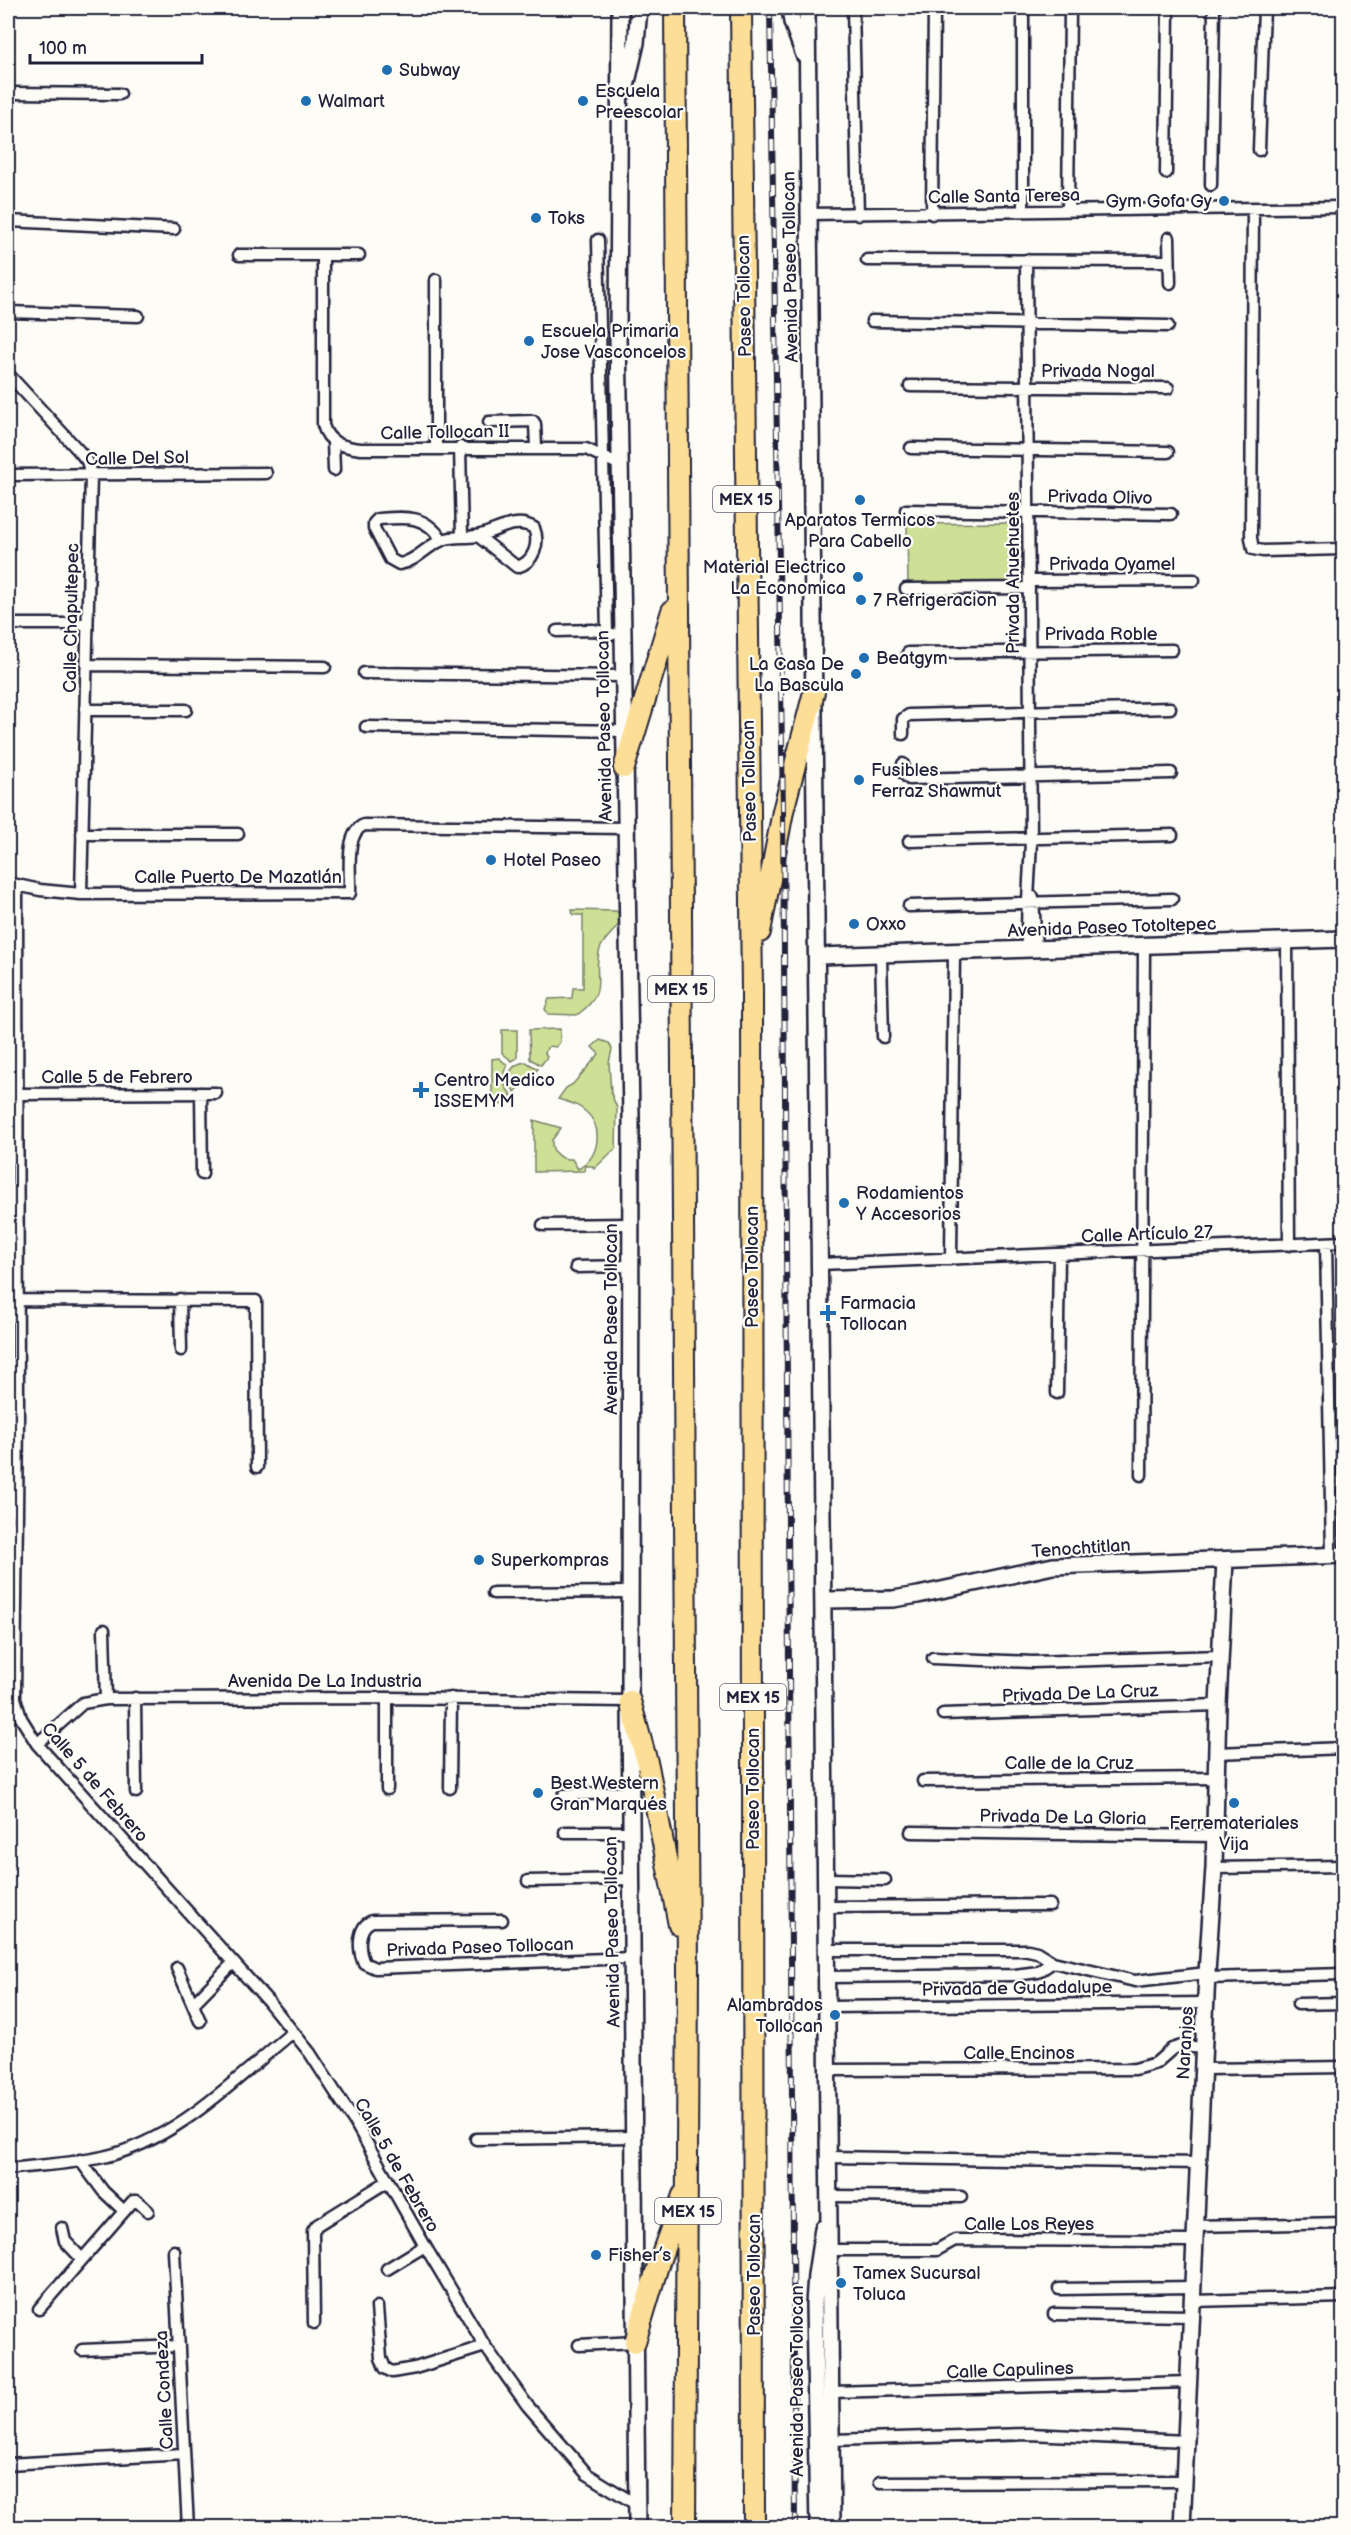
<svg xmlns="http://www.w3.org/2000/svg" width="1351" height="2535" viewBox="0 0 1351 2535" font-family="'Balsamiq Sans',sans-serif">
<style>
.green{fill:#cee095;stroke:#788168;stroke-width:1.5}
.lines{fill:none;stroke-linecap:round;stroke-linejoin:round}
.street-casing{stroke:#22223b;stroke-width:15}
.secondary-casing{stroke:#22223b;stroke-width:20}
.highway-casing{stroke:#22223b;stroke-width:24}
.street{stroke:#fdfcf7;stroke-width:10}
.secondary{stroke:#fdfcf7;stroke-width:15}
.highway{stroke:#fdde96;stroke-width:20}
.rail-casing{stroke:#22223b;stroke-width:6}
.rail{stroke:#fdfcf7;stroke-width:4;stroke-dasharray:11;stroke-linecap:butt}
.poi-dot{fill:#1f6fb2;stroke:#fdfcf7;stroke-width:2}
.labels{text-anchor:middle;stroke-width:4.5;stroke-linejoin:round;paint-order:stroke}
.shield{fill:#fdfcf7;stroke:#646373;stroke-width:1.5}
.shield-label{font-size:16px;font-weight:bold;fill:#22223b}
.poi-label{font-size:18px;fill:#22223b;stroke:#fdfcf7;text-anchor:start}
.street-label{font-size:18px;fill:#22223b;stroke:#fdfcf7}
</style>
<rect width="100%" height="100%" fill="#fdfcf7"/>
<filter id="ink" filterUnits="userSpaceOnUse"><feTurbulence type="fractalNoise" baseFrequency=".0167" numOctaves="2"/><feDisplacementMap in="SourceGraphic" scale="12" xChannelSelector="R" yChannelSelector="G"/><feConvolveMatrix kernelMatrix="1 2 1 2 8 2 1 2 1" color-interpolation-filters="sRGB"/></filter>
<g filter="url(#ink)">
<!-- green -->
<path class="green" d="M1015,523L1014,586L908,584L907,524Z
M572,910L616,911L619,913L620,922C615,932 604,938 600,949C591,977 611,991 577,1015L548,1014L545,1009L549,999L572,998L573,988H583V915H573Z
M560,1029V1042L556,1047L550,1046L547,1048L545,1053L547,1057L541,1065L530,1059L529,1030Z
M502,1030H517V1058L512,1061L502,1053Z
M600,1040L609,1043L612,1049L609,1063L611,1093L617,1108L616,1148L594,1169L593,1166H585L584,1171L534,1172V1120L561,1128L552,1140C551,1152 559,1160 572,1159L578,1169C600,1157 604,1127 585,1111C577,1104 568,1102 558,1099L566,1088L573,1084L599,1054L592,1047Z
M499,1058L507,1065C501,1076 503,1087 512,1095L501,1105L492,1096V1059Z
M526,1062L538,1069L515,1092C503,1080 509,1064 526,1062Z"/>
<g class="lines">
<!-- street casing -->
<g class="street-casing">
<path id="street" d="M853,8L858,215
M8,93L120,94
M1259,150L1264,8
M1166,173L1168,8
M1211,185L1214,8
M1253,209L1251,538L1253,549L1263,551L1344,549
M1068,210L1070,8
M1023,211V8
M809,214L1344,207
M932,214L934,8
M8,221L174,229
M1169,238L1170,283
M598,240L607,632
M239,255H359
M323,255V425C328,444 344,447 361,449H586L620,465
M867,260L1169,261
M1026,260L1031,838C1030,876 1026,912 1027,950
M436,280V448
M8,312L138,316
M872,321L1168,326
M8,374L79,451L87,461L91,475L81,894
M910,386L1168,388
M489,422L533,421L535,424L536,447
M333,442L334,470
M460,447L462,537
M911,448L1168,452
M8,475L266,473
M906,510L1171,514
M442,540C424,514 406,517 378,519L374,523V528L390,559L399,564C416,562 427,545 443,540C454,536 465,538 476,536C495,533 514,516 534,528C540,544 534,562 517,567L478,536
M1029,581L1194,580
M906,589L1029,588
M8,624H86
M557,631L593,630L613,634
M908,653L1172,650
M86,665L325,667
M364,673L623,676
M85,710H186
M366,727L624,731
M903,734V719L909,715L1170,708
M903,764L904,774L909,779L1171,773
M82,834H238
M909,841L1172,835
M8,883L40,890L81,894L350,893C351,875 344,833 364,825L625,828
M17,886L18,1418L15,1698L21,1718L37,1744L268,2001L310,2053L356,2124L425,2246L485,2346L527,2405L587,2474L637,2505
M1033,897L1036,949
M909,906L1172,899
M1287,941L1289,1245
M881,955L883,1037
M201,1093L202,1174
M18,1094L216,1093
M543,1225L631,1224
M1326,1243L1332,1555
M951,1259L954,952
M820,1264L1344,1242
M576,1267L631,1266
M180,1299L181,1350
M17,1300L256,1301L257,1467
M1057,1393L1059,1254
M1141,1475L1144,947
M493,1593L631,1592
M104,1630L106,1699
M933,1658L1033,1662L1221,1656
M135,1698L136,1792
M943,1714L1218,1705
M37,1744L83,1703L106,1699L387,1698L630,1701
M1217,1753L1344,1748
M923,1781L1216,1778
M450,1788L451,1698
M387,1789V1698
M564,1795L630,1792
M565,1832H631
M911,1832L1214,1836
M1214,1868L1344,1866
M826,1879L885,1880
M528,1881L631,1879
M827,1907L1050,1905
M502,1920L372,1921C357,1927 358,1950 364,1963L375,1968L632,1958
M827,1950H1028L1037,1952L1053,1962L1135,1981L1207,1973
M177,1968L200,2021
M827,1977L1015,1975L1038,1972L1053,1962
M1207,1978L1344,1974
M193,2004L232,1964
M1298,2004L1344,2003
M828,2007L1206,2003
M1203,2069L1344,2067
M828,2070L1135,2069L1156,2063L1172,2049L1181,2046L1204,2048
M476,2139L633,2137
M829,2157L1199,2163
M80,2160L103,2191L124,2211
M8,2169C39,2165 72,2164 103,2157C178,2140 235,2079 293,2032
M830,2196L961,2197
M1196,2226L1344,2223
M62,2228L65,2241L81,2258
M830,2250H937L955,2240L1195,2241
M174,2251L188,2528
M387,2269L425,2246
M1059,2289L1193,2287
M1193,2301L1344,2297
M377,2307L381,2358L385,2368L392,2372L415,2368L485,2346
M39,2309L133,2201H137L148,2211
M1054,2314L1193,2316
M314,2323L313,2231L317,2225L388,2181
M579,2345L635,2342
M82,2350L179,2346
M832,2392L1189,2382
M832,2440L1029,2434L1187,2441
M8,2464L184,2454
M880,2482L1184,2481"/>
</g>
<!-- secondary casing -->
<g class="secondary-casing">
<path id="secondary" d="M620,8L618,335L631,1117L630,1701L637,2528
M790,8L792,22L804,55
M807,8L832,2528
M625,91L636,43L639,8
M818,956L1344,939
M824,1600L893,1599L918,1595L1053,1566L1344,1555
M818,2528L814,2304L816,2275L823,2228
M1182,2528L1207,1973L1214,1868L1218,1705L1225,1560"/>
</g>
<!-- highway casing -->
<g class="highway-casing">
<path id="highway" d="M675,8L688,1971L685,2528
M741,8L752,991L754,2528
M624,768L672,611
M760,932L783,811L814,692
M630,1701L648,1766L679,1925
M635,2342L659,2262L683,2195"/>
</g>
<!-- street -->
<use href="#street" class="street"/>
<!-- secondary -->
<use href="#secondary" class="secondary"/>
<!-- highway -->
<use href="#highway" class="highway"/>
<!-- rail casing -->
<g class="rail-casing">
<path id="rail" d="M770,8L783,811L795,2528"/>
</g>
<!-- rail -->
<use href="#rail" class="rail"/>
</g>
</g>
<!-- markers -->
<g class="poi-dot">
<circle cx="387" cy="70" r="6"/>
<circle cx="306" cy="101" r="6"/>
<circle cx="583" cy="101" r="6"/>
<circle cx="1224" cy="201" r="6"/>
<circle cx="536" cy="218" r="6"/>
<circle cx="529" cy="341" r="6"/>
<circle cx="860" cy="500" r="6"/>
<circle cx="858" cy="577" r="6"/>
<circle cx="861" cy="600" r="6"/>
<circle cx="864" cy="658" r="6"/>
<circle cx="856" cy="674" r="6"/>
<circle cx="859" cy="780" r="6"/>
<circle cx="491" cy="860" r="6"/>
<circle cx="854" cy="924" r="6"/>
<path d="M418 1081h6v6h6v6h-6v6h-6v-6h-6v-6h6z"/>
<circle cx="844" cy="1203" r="6"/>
<path d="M825 1304h6v6h6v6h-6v6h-6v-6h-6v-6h6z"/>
<circle cx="479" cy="1560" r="6"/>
<circle cx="538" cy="1793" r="6"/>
<circle cx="1234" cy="1803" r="6"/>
<circle cx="835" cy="2015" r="6"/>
<circle cx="596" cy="2255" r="6"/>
<circle cx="841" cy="2283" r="6"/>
</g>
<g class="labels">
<!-- shield labels -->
<g class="shield">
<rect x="713" y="486" width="66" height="26" rx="4.5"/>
<rect x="648" y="976" width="66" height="26" rx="4.5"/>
<rect x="720" y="1684" width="66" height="26" rx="4.5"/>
<rect x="655" y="2198" width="66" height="26" rx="4.5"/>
</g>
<g class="shield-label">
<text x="746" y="505">MEX 15</text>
<text x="681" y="995">MEX 15</text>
<text x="753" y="1703">MEX 15</text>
<text x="688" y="2217">MEX 15</text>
</g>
<!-- poi labels -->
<g class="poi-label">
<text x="399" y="76">Subway</text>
<text x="595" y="97">Escuela<tspan x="595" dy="21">Preescolar</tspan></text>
<text x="318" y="107">Walmart</text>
<text x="1212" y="207" text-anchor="end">Gym Gofa Gy</text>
<text x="548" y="224">Toks</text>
<text x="541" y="337">Escuela Primaria<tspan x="541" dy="21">Jose Vasconcelos</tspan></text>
<text x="860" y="526" text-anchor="middle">Aparatos Termicos<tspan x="860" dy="21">Para Cabello</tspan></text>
<text x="846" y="573" text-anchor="end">Material Electrico<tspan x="846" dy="21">La Economica</tspan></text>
<text x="873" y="606">7 Refrigeracion</text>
<text x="876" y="664">Beatgym</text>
<text x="844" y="670" text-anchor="end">La Casa De<tspan x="844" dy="21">La Bascula</tspan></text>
<text x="871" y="776">Fusibles<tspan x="871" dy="21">Ferraz Shawmut</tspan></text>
<text x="503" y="866">Hotel Paseo</text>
<text x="866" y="930">Oxxo</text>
<text x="434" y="1086">Centro Medico<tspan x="434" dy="21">ISSEMYM</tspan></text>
<text x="856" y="1199">Rodamientos<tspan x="856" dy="21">Y Accesorios</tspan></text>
<text x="840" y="1309">Farmacia<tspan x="840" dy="21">Tollocan</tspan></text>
<text x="491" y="1566">Superkompras</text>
<text x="550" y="1789">Best Western<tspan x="550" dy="21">Gran Marqués</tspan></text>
<text x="1234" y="1829" text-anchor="middle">Ferremateriales<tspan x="1234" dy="21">Vija</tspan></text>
<text x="823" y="2011" text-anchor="end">Alambrados<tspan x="823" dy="21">Tollocan</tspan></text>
<text x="608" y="2261">Fisher’s</text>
<text x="853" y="2279">Tamex Sucursal<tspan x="853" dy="21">Toluca</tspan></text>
</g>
<!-- street labels -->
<g class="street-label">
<text transform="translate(1004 196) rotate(-1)" y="6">Calle Santa Teresa</text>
<text transform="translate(790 267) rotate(-91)" y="6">Avenida Paseo Tollocan</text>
<text transform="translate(744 296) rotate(-91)" y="6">Paseo Tollocan</text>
<text x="1098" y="377">Privada Nogal</text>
<text transform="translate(445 432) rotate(-1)" y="6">Calle Tollocan II</text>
<text transform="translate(137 458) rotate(-1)" y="6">Calle Del Sol</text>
<text transform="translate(1100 497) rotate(1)" y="6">Privada Olivo</text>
<text x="1112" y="570">Privada Oyamel</text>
<text transform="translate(1013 573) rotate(-90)" y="6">Privada Ahuehuetes</text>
<text transform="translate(71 618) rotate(-89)" y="6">Calle Chapultepec</text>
<text x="1101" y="640">Privada Roble</text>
<text transform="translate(604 726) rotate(-91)" y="6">Avenida Paseo Tollocan</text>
<text transform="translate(749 781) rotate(-91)" y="6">Paseo Tollocan</text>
<text x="238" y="883">Calle Puerto De Mazatlán</text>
<text transform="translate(1112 927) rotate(-2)" y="6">Avenida Paseo Totoltepec</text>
<text x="117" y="1083">Calle 5 de Febrero</text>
<text transform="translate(1147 1234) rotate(-2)" y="6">Calle Artículo 27</text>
<text transform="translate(752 1267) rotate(-90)" y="6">Paseo Tollocan</text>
<text transform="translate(611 1319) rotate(-90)" y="6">Avenida Paseo Tollocan</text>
<text transform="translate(1081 1548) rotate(-4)" y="6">Tenochtitlan</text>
<text x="325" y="1687">Avenida De La Industria</text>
<text transform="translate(1080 1693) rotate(-2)" y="6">Privada De La Cruz</text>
<text x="1069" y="1769">Calle de la Cruz</text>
<text transform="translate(95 1782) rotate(49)" y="6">Calle 5 de Febrero</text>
<text transform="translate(753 1789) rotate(-90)" y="6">Paseo Tollocan</text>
<text transform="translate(1063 1817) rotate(1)" y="6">Privada De La Gloria</text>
<text transform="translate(612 1932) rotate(-91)" y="6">Avenida Paseo Tollocan</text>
<text transform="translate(480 1947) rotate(-2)" y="6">Privada Paseo Tollocan</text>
<text transform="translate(1017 1988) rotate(-1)" y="6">Privada de Gudadalupe</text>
<text transform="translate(1185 2043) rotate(-87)" y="6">Naranjos</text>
<text x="1019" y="2059">Calle Encinos</text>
<text transform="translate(397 2165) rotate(60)" y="6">Calle 5 de Febrero</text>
<text x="1029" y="2230">Calle Los Reyes</text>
<text transform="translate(754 2275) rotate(-90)" y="6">Paseo Tollocan</text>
<text transform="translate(1010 2370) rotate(-2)" y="6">Calle Capulines</text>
<text transform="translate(797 2381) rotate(-90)" y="6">Avenida Paseo Tollocan</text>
<text transform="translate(164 2390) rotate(-93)" y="6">Calle Condeza</text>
</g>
</g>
<!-- margin -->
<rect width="1351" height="2535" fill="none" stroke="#fdfcf7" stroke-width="30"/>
<rect x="15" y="15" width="1321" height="2505" fill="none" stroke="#22223b" stroke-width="2" filter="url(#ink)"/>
<!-- scale -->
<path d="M30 54v9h172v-9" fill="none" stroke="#22223b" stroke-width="3"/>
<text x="39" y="54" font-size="18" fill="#22223b" stroke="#fdfcf7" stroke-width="4.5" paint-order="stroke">100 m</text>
</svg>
